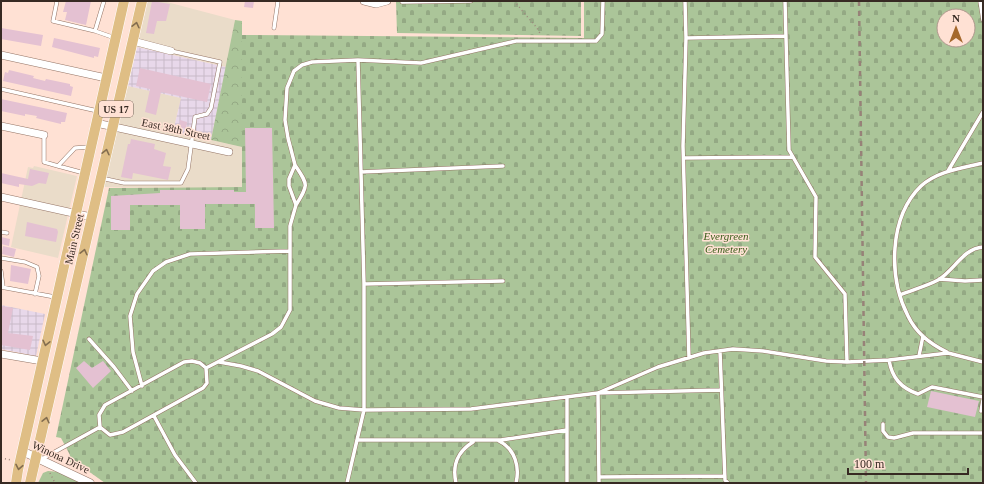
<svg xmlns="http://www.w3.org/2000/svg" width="984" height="484" viewBox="0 0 984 484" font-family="'Times New Roman',serif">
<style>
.commercial{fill:#eadcc9}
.industrial{fill:url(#industrial-grid)}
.green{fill:#abc599}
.forest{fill:url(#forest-crowns)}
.cemetery{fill:url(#cemetery-stones);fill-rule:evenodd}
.building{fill:#e4c1d2}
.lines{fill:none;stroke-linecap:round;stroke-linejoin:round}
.service-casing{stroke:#957566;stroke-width:4.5}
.minor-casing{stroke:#957566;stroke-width:8}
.tertiary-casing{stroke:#957566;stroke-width:9}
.primary-casing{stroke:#fff;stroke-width:11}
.path{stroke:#9d887d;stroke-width:1.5;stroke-dasharray:1 3;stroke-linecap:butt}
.service{stroke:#fff;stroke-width:3.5}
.minor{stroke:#fff;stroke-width:7}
.tertiary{stroke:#fff;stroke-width:8}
.primary{stroke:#dfbe85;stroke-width:10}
.rail{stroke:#978278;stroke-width:2.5;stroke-dasharray:5 5;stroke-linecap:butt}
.oneway{stroke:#836d4f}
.labels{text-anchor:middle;stroke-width:3;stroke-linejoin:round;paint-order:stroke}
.shield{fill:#ffe1d4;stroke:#736158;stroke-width:1}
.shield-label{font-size:10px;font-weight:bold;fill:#372a23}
.street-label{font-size:11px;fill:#372a23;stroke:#ffe1d4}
.park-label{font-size:11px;font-style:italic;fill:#385b17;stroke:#ffe1d4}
</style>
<defs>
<pattern id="industrial-grid" width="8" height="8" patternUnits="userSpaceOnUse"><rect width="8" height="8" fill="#e8d8ea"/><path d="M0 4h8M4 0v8" fill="none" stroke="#c8bac8"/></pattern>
<pattern id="forest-crowns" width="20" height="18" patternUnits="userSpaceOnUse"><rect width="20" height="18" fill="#abc599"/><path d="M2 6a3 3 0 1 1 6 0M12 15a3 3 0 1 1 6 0" fill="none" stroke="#94a984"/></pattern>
<pattern id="cemetery-stones" width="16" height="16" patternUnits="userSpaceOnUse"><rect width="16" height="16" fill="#abc599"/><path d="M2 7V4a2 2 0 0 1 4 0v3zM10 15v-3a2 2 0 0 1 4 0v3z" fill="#94a984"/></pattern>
</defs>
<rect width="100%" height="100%" fill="#ffe1d4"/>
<!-- commercial -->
<path class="commercial" d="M148,1H163L235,20L226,67L137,47Z
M128,86L181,98L173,132L242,147V187H104Z
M34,166L77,176L58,258L11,247L28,167L33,168Z"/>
<!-- industrial -->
<path class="industrial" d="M137,47L226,67L211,140L173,132L181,98L128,86Z
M1,305L45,314L36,356L1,349Z"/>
<!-- green -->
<path class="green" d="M48,471L59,472L83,483H38L43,473Z"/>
<!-- forest -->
<path class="forest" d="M235,20L242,21V147L211,140Z"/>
<!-- cemetery -->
<path class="cemetery" d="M396,1H581V36L397,33Z
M584,1H983V483H105L91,473L68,461L70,455L61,438L56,437L109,188L242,187V35L584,38ZM944,16H968V40H944Z"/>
<!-- building -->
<path class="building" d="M66,1H91L86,25L65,20L67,12H63Z
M152,1L170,4L166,21H157L154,34L146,33Z
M245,1H254L253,8L244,7Z
M1,28L43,35L41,46L1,39Z
M54,38L100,48L98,57L94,56V58L52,47Z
M140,68L211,84L207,102L161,92L156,115L145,112L150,89L136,86Z
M9,70L34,76L33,78L45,81L46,79L70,84V86L73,87L71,96L3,81L5,72L8,73Z
M1,99L67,113L65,122H61V124L36,118L37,116L25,114V116L1,111Z
M180,120L187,122L186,129L179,127Z
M245,128H272L274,228H255V204H205V229H180V205H130V230H111V196L160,193V190H234V192H246Z
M131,139L155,144L154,149L166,153L163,166L171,167L168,180L133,173L132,179L121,177L128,144H130Z
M30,169L49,173L46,184L39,183L32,186L19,184V187L1,183V173L28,179Z
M27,222L57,229L58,232L56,242L25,236Z
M1,237L10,239L9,246L1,244Z
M3,246L16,249L14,257L2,254Z
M11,265L31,269L28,284L10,281Z
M1,306L13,308L8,333L33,336L30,350L1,345Z
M84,361L92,368L103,361L111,371L93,388L76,368Z
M931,391L979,401L975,417L927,407Z"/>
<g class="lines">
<!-- service casing -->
<g class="service-casing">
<path id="service" d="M57,1L53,21L95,31L115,38
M685,1L686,38L683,146L689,358
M785,1L789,150L816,197L815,257L845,294L847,362
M980,1L983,20
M402,2L471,1
M274,28L278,1
M95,31L104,1
M686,38L785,36
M1,89L115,115
M44,135V162L58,166L75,148L89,147
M684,158L793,157
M295,165C308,185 309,184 296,205
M58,166L84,173
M948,171L983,112
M361,172L503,166
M101,178L124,183H181L188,169L195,117L207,114L211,108L220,62L171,51
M1,232L7,233
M1,258L25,262L37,267L39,276L35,294
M1,271L3,287
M939,279L965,281L983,280
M364,284L503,281
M1,287L55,297
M900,295C912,290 927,286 938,280C955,270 962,249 983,247
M89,339L114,367L132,391
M720,351L725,480L728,483
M947,352C930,344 916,333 908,316C888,277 889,217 921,186C937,171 962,168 983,163
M919,356L923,336
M889,360C892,378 901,388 918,394L932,387L983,397
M192,361L200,363L206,368L207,383L203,388L123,432L110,435L100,427L99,415L105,405L184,362Z
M219,362L241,366L258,371L315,401L339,408L364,410L471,409L598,393L658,367L704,353L733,349L763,351L826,361L847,362L889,360L948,353L983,362
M206,368L272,334L281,327L290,310V226L296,205L289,186V179L295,165L288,138L285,120L287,88L294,71L302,65L312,62L358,60L421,63L516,41H596L602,34L603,1
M142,386L133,352L130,316L137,294L153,271L166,262L190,254L289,251
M567,398V483
M981,411L983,400
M154,416L175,455L196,483
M883,424V431L888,437L894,438L913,433H983
M357,440H501L567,430
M499,441C515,449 520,467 516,483
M42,459L100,427
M599,477L725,476
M347,483L364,410V284L358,60
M456,483C452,465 457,452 473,442
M599,483L598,393L721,390"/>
</g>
<!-- minor casing -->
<g class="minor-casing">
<path id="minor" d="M364,1L376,4L387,1
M133,41L171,51
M1,55L106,78
M96,123L229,152
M1,126L44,135
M1,197L91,217
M1,354L42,361"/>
</g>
<!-- tertiary casing -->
<g class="tertiary-casing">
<path id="tertiary" d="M22,451L90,483"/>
</g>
<!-- primary casing -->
<g class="primary-casing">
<path id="primary" d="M16,483L18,470L124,1
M30,483L142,1"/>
</g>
<!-- path -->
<path class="path" d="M514,1L537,28L541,35
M1,458L11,460
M50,473L55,483"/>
<!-- service -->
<use href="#service" class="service"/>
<!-- minor -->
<use href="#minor" class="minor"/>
<!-- tertiary -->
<use href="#tertiary" class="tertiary"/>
<!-- primary -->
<use href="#primary" class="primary"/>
<!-- rail -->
<path class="rail" d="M859,1L866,483"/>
</g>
<!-- one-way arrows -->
<defs><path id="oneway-chevron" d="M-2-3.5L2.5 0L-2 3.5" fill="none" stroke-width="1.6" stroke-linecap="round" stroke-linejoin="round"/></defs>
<g class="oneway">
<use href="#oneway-chevron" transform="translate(136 25) rotate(-77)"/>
<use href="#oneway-chevron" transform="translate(106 152) rotate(-77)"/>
<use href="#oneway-chevron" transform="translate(84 252) rotate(-77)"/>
<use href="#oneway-chevron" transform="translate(46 343) rotate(103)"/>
<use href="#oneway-chevron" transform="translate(46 420) rotate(-77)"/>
<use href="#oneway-chevron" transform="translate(19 467) rotate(101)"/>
</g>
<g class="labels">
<!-- shield labels -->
<rect class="shield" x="99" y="101" width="34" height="16" rx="3"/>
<g class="shield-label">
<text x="116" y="113">US 17</text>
</g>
<!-- street labels -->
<g class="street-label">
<text transform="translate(176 129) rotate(12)" y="4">East 38th Street</text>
<text transform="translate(74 239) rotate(-77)" y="4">Main Street</text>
<text transform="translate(61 457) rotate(25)" y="4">Winona Drive</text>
</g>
<!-- park labels -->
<g class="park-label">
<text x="726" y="240">Evergreen<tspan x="726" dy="13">Cemetery</tspan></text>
</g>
</g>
<!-- border -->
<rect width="984" height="484" fill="none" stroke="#372a23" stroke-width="4"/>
<!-- north arrow -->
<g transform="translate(956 28)"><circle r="19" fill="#ffe1d4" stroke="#af988d"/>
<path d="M0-3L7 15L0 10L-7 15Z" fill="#a5682c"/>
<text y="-6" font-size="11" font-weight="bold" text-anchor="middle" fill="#372a23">N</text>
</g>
<!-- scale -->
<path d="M848 468v6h120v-6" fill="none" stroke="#372a23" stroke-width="2"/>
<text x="854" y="468" font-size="12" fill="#372a23" stroke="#ffe1d4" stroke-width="3" paint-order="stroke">100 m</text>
</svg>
